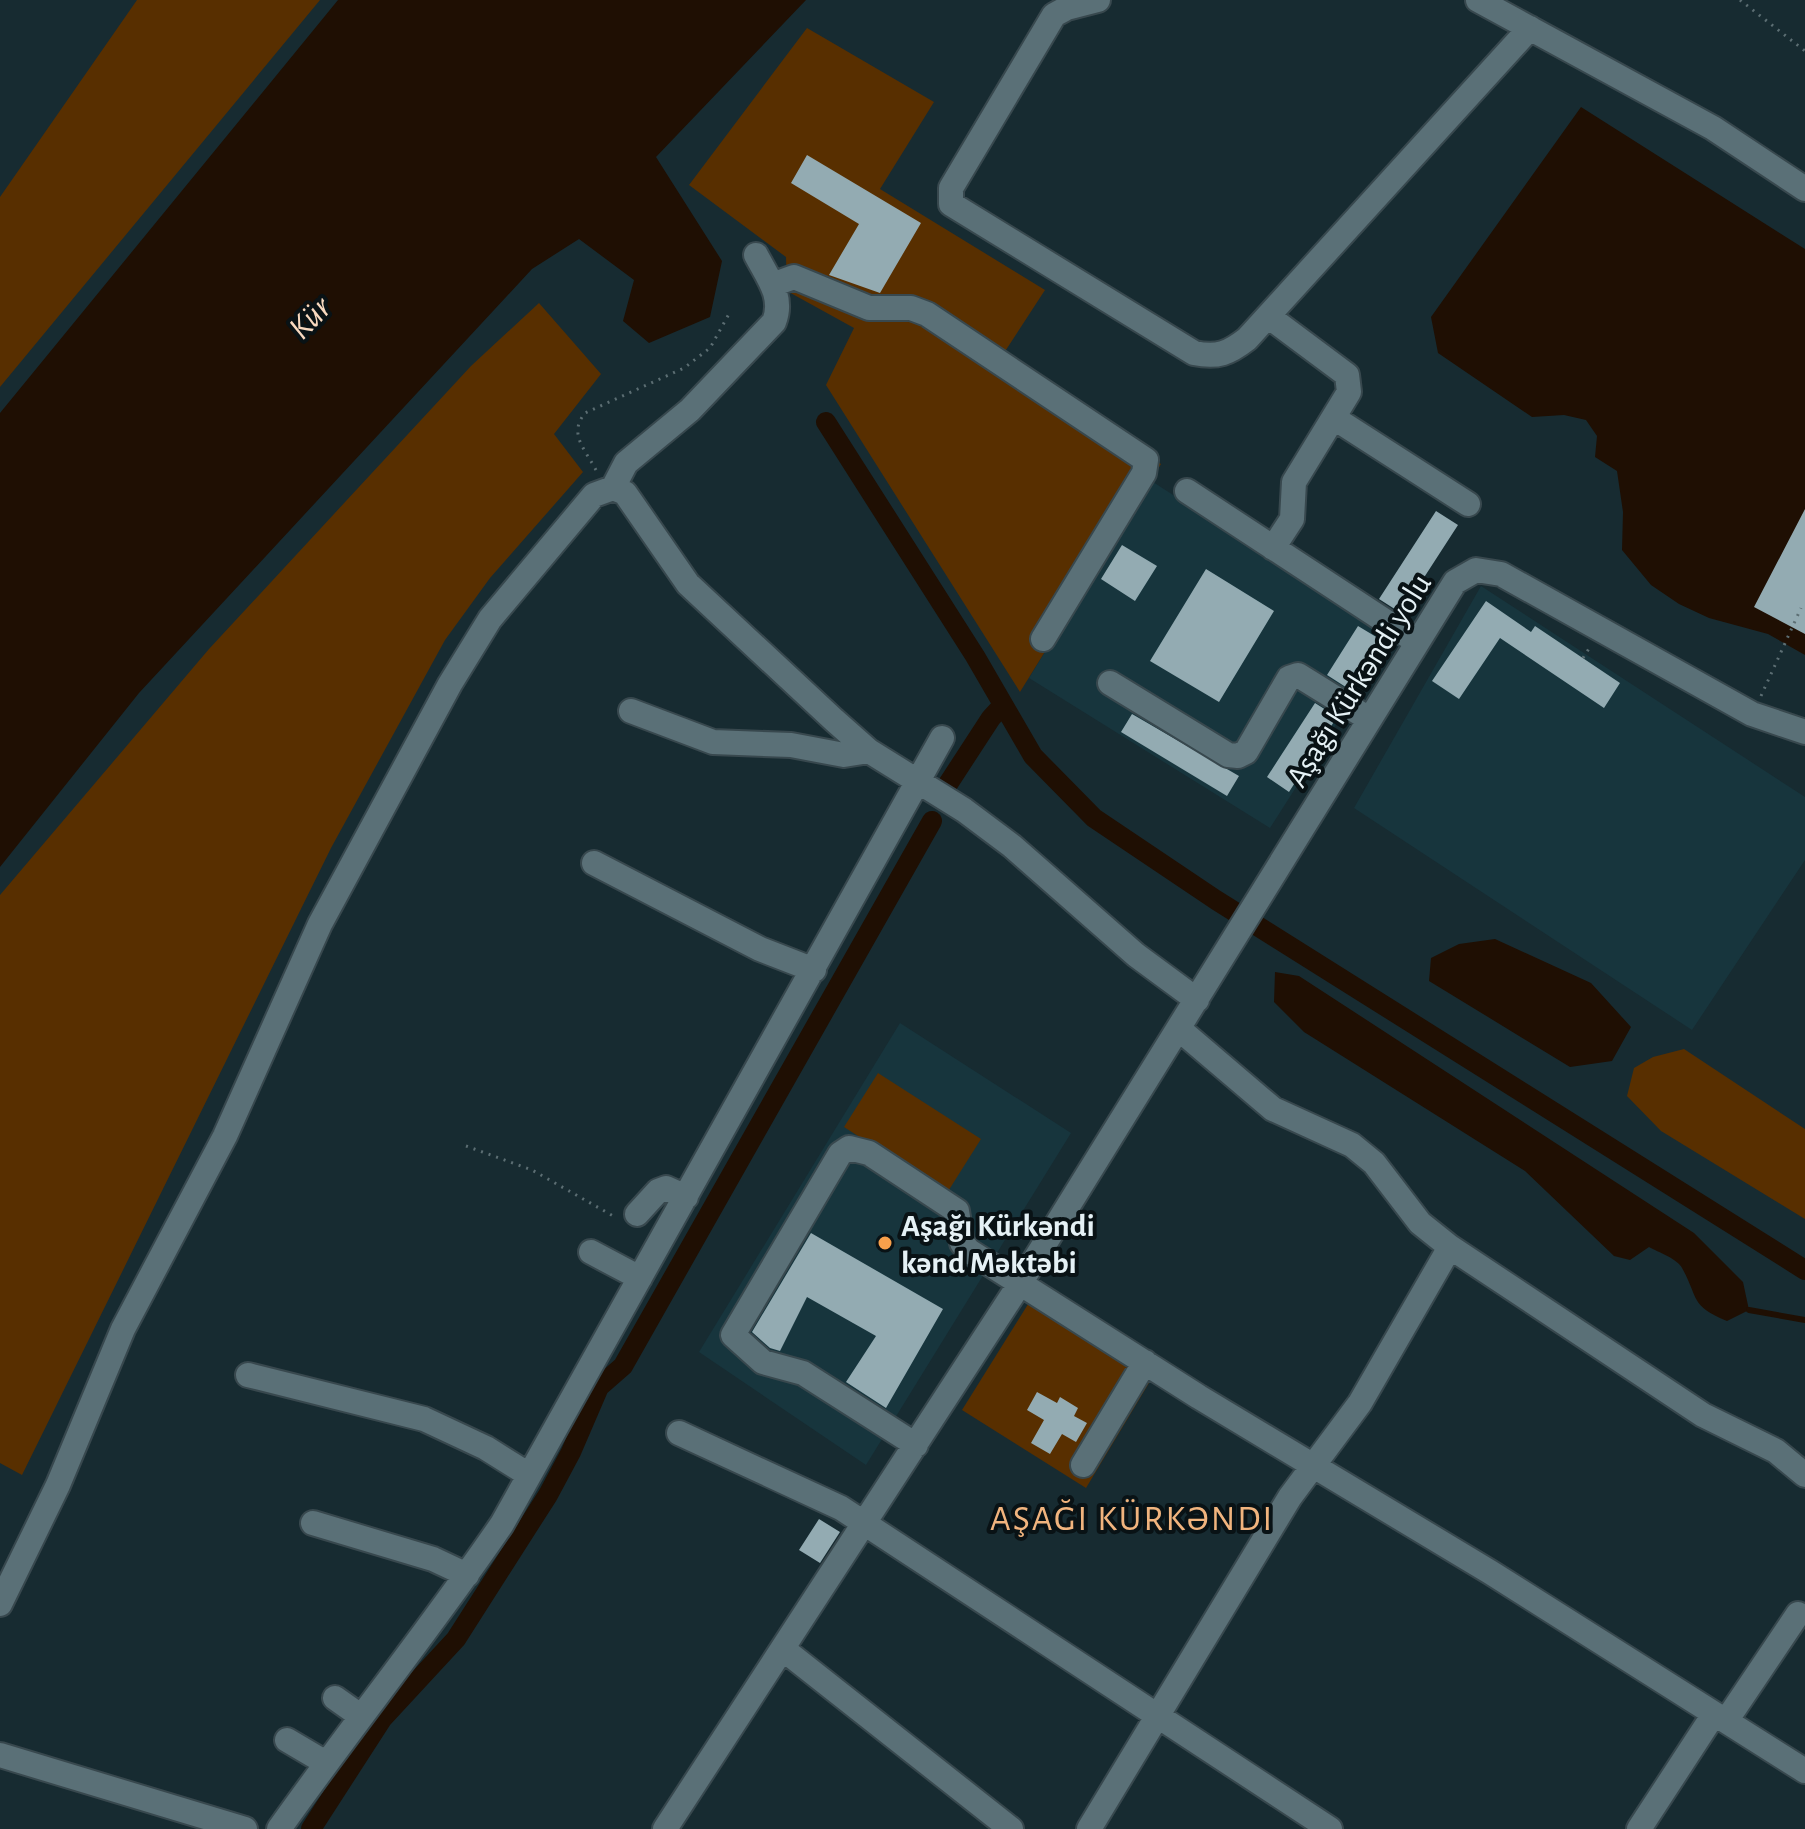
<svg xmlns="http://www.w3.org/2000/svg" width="1805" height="1829" viewBox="0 0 1805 1829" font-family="'Alegreya Sans',sans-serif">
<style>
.built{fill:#17353d}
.green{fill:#582f00}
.water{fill:#1f0f03}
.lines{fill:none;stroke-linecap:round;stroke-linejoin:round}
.stream{stroke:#1f0f03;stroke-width:6}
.canal{stroke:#1f0f03;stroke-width:20}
.building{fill:#93abb2}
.minor-casing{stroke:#38484e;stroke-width:28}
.path{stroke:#5c6e73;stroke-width:3;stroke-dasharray:2 6;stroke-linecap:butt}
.minor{stroke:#5a7077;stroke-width:24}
.poi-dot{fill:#f8a04b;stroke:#091215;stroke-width:3}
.labels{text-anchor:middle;stroke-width:8;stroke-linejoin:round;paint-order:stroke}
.street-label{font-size:32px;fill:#e5f1f5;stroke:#091215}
.poi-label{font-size:32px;font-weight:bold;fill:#e5f1f5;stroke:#091215;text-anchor:start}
.water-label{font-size:34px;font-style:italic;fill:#f8d9bf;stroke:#091215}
.quarter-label{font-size:36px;letter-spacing:2px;fill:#f1b47e;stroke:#091215}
</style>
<rect width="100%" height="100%" fill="#172b31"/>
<!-- built -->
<path class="built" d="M1150,480L1392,637L1270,828L1029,678Z
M1481,586L1805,797V860L1692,1030L1354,808Z
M900,1023L1071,1133L866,1465L699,1352Z"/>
<!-- green -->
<path class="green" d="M137,0H320L0,387V197Z
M807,28L934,102L880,189L1045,290L1000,359L1161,464L1020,692L826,385L854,328L787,291L786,257L689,185Z
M539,303L601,374L554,434L583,472L490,578L445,640L331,848L22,1475L0,1463V895L209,649L471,366Z
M1684,1049L1805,1129V1219L1661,1131L1627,1096L1634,1068L1653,1057Z
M878,1073L981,1139L947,1193L844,1127Z
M1030,1301L1152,1378L1086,1488L962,1410Z"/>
<!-- water -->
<path class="water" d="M338,0H806L656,157L722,261L710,317L649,343L623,321L634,280L579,239L532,269L139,693L0,867V413Z
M1581,107L1805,249V655L1768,634L1709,618L1679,604L1651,585L1622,550L1623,512L1617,471L1595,457L1597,436L1586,420L1564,415L1532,417L1438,353L1431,317Z
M1495,939L1591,983L1631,1027L1612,1061L1570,1067L1429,981L1431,958L1459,944Z
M1275,972L1299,976L1694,1233L1743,1282L1749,1310L1727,1321C1689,1305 1699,1298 1682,1268C1678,1259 1658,1252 1649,1247L1630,1260L1614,1256L1525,1171L1304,1032L1274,1002Z"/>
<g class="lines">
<!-- stream -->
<path class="stream" d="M1749,1310L1805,1320"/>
<!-- canal -->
<path class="canal" d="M826,422L975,656L1033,756L1094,818L1216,900L1805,1270
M948,784L991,718L1003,705
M311,1829L382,1719L456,1639L548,1495L571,1452L599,1387L623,1366L932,821"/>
</g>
<!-- building -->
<path class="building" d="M807,155L921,223L880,293L829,275L859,224L791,183Z
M1805,509V634L1754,607Z
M1436,511L1458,525L1401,613L1379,599Z
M1122,545L1157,566L1135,601L1101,579Z
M1206,569L1274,611L1219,702L1150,661Z
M1486,601L1531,632L1535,626L1620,683L1604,708L1500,638L1459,699L1432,681Z
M1358,626L1383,641L1352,691L1327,675Z
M1315,703L1337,717L1289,792L1267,777Z
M1132,714L1239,776L1227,796L1121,732Z
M811,1233L943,1309L886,1408L846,1382L876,1336L807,1297L780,1351L770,1348L752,1332Z
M1037,1392L1057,1403L1060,1397L1078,1408L1074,1416L1087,1423L1076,1442L1062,1434L1050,1454L1031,1443L1044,1420L1027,1410Z
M819,1519L840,1532L820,1563L799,1550Z"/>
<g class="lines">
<!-- minor casing -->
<g class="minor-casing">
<path id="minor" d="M1098,0L1067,8L1054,15L951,188V204L1194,353C1218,358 1229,353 1247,339L1530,28
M1478,0L1713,128L1805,189
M772,285L794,277L869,308H911L927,314L1146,460L1144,473L1043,639
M1268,316L1347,375L1349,392L1294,482L1292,519L1273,548
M1334,418L1468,504
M613,488L626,463L690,410L774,322C784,297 768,278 756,255
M1187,491L1417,642
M1110,683L1228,755L1238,756L1246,752L1289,678L1298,675L1369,719
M631,711L713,742L791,745L844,755L869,751
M594,863L760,949L814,970
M1179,1029L1273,1109L1352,1145L1374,1163L1420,1223L1450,1247L1703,1415L1776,1451L1805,1475
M637,1214L658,1191L666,1188L686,1197
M591,1252L640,1278
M248,1375L424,1419L486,1448L529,1475
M679,1433L841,1508L1330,1829
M916,1445L803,1373L763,1362L733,1335L840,1154L849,1148L869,1153L957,1211L962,1243L969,1251L1199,1397L1490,1572L1805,1771
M1083,1465L1145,1362
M313,1523L433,1559L467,1575
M0,1604L58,1485L123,1329L225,1136L320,924L450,684L490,619L594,495L613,488L625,493L688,584L834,720L869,751L964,810L1012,846L1136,955L1197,1000
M783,1649L1011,1829
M335,1698L359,1715
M1726,1721L1798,1614
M287,1740L326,1763
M0,1755L245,1829
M279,1829C352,1726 431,1628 502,1524L942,738
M665,1829L1021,1282L1455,582L1476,570L1501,574L1752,714L1805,732
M1089,1829L1290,1497L1360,1403L1450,1247
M1639,1829L1714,1714"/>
</g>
<!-- path -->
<path class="path" d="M1740,0L1805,51
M596,470C585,449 568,434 585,413L684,368L710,348L730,312
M1583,658L1590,647
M1761,696L1801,608
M466,1146L532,1170L615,1217"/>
<!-- minor -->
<use href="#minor" class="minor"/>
</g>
<!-- markers -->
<circle class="poi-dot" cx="885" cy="1243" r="8"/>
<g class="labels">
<!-- street labels -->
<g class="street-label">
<text transform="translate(1358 680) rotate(-58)" y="11">Aşağı Kürkəndi yolu</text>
</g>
<!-- poi labels -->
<g class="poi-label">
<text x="901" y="1236">Aşağı Kürkəndi<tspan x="901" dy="37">kənd Məktəbi</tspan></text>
</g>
<!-- water labels -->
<g class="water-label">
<text transform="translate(309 317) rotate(-46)" y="12">Kür</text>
</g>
<!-- quarter labels -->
<g class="quarter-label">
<text x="1132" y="1530">AŞAĞI KÜRKƏNDI</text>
</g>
</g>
</svg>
